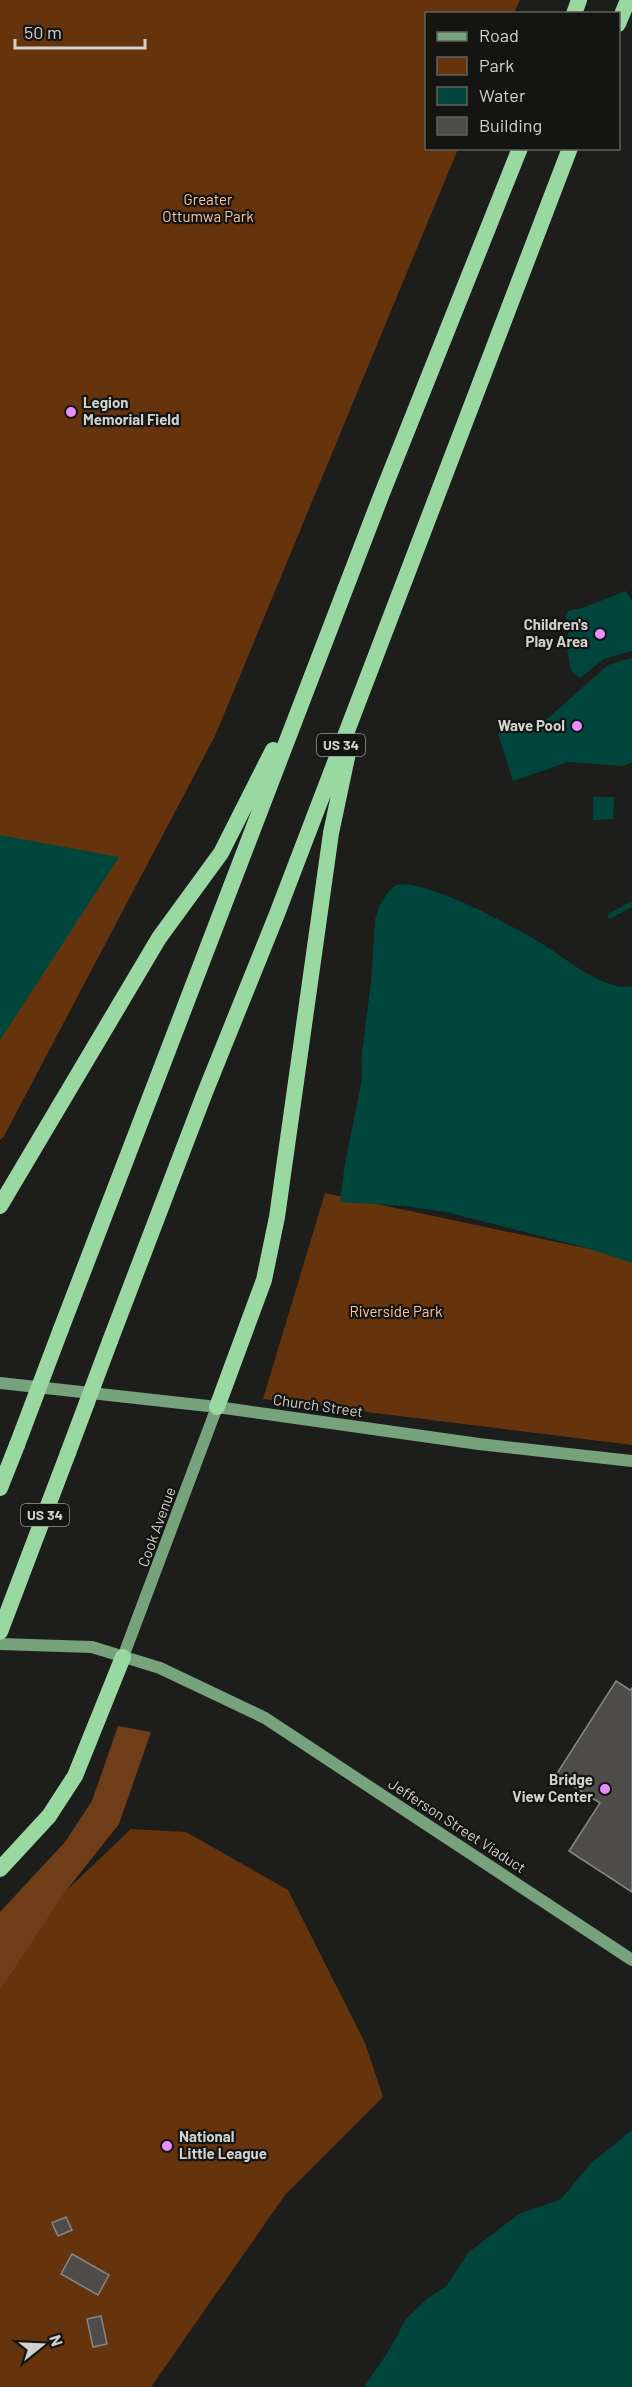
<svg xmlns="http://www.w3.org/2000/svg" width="632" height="2387" viewBox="0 0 632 2387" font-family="Barlow,sans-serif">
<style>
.green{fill:#65340d}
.forest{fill:#6f3d18}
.water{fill:#00463c}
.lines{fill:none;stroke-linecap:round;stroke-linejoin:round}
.stream{stroke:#00463c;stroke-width:5}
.building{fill:#4d4c4a;stroke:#888684;stroke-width:1.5}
.secondary{stroke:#76a27c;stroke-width:12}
.trunk{stroke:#9ad8a2;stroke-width:16}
.trunk-bridge{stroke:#9ad8a2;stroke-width:16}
.poi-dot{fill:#e88eff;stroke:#141412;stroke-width:2}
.labels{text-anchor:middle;stroke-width:4.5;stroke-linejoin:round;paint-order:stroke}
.shield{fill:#141412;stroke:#989897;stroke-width:1.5}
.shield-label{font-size:14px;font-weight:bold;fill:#d1d1d0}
.park-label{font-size:15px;fill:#fec49f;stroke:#141412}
.poi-label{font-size:15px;font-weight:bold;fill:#d1d1d0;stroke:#141412;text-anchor:end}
.street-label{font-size:15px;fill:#d1d1d0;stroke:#141412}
</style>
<rect width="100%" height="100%" fill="#1d1d1b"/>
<!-- green -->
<path class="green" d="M0,0H520L514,13L426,14V148L458,149L215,736L4,1136L0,1140Z
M325,1193L632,1258V1445L263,1399Z
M131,1829L186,1832L288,1890L365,2043L383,2097L285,2195L151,2387H0V1991L66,1891Z"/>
<!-- forest -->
<path class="forest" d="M118,1726L151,1732L119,1824L66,1891L0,1991V1912L65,1842L92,1801Z"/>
<!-- water -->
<path class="water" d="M626,591L632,601V651L604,659L580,678L571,671L566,642L570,626L565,616L568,611L582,608Z
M632,658V762L624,766L568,762L513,781L498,734L547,719L608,665Z
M593,797H614L613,819L593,820Z
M0,835L119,857L0,1040Z
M405,884C440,887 507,923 539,942C562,955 605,993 632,986V1263L587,1248L446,1212L404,1206L340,1202L345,1163L362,1079V1053L371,982L375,920L379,906L388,892L396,885Z
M632,2130V2387H364L388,2352L406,2319L428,2298L446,2286L469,2252L519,2214L561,2199L590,2164Z"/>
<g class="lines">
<!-- stream -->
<path class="stream" d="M610,916L632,904"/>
</g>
<!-- building -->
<path class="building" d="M616,1681L630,1690L632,1688V1892L569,1851L600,1803L556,1775Z
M66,2217L72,2230L58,2236L52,2223Z
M72,2254L109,2275L98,2295L61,2274Z
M101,2316L107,2344L93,2347L87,2319Z"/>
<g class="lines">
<!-- secondary -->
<path class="secondary" d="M0,1383L217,1407L479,1444L632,1461
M0,1644L92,1647L160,1668L265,1718L632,1960
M123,1657L217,1407"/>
<!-- trunk -->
<path class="trunk" d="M574,14L579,0
M618,24L628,0
M0,1206L159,938L221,853L273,750
M61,1329L381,496L520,148
M110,1341L204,1095L277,914L570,148
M217,1407L264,1280L277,1217L331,833L349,748
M0,1488L17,1445
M0,1632L68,1453
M0,1869L49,1816L75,1776L123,1657"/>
<!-- trunk-bridge -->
<path class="trunk-bridge" d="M17,1445L61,1329
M68,1453L110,1341"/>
</g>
<!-- markers -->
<g class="poi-dot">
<circle cx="71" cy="412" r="6"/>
<circle cx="600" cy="634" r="6"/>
<circle cx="577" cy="726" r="6"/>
<circle cx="605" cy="1789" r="6"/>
<circle cx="167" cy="2146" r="6"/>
</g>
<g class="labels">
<!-- shield labels -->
<g class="shield">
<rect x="317" y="734" width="48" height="22" rx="4.5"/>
<rect x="21" y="1504" width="48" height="22" rx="4.5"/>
</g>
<g class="shield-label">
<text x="341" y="750">US 34</text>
<text x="45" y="1520">US 34</text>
</g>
<!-- park labels -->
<g class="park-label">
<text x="208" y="205">Greater<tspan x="208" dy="17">Ottumwa Park</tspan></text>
<text x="396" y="1317">Riverside Park</text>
</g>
<!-- poi labels -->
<g class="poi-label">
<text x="83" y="408" text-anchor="start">Legion<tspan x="83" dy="17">Memorial Field</tspan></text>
<text x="588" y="630">Children's<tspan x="588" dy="17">Play Area</tspan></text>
<text x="565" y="731">Wave Pool</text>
<text x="593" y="1785">Bridge<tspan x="593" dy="17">View Center</tspan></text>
<text x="179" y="2142" text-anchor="start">National<tspan x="179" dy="17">Little League</tspan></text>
</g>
<!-- street labels -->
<g class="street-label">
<text transform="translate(318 1406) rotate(8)" y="5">Church Street</text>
<text transform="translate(157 1527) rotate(-70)" y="5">Cook Avenue</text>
<text transform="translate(457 1826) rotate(33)" y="5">Jefferson Street Viaduct</text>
</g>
</g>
<!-- legend -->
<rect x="425" y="12" width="195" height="138" fill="#141412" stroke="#60605e" stroke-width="1.5"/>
<rect x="437" y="32" width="30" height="9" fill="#76a27c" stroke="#60605e" stroke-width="1.5"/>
<text x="479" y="42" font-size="18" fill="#d1d1d0">Road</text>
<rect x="437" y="57" width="30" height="18" fill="#65340d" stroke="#60605e" stroke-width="1.5"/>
<text x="479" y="72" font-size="18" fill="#d1d1d0">Park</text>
<rect x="437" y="87" width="30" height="18" fill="#00463c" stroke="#60605e" stroke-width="1.5"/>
<text x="479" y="102" font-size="18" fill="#d1d1d0">Water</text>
<rect x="437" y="117" width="30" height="18" fill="#4d4c4a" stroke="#60605e" stroke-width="1.5"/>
<text x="479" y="132" font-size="18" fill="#d1d1d0">Building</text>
<!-- north arrow -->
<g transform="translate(42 2345) rotate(72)" stroke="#141412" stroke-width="4.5" paint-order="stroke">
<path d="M0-4.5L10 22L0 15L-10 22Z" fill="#d1d1d0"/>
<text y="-9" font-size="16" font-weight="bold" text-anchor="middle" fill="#d1d1d0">N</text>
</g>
<!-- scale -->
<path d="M15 39v9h130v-9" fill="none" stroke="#d1d1d0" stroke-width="3"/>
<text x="24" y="39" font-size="18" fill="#d1d1d0" stroke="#141412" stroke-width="4.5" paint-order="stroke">50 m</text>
</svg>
